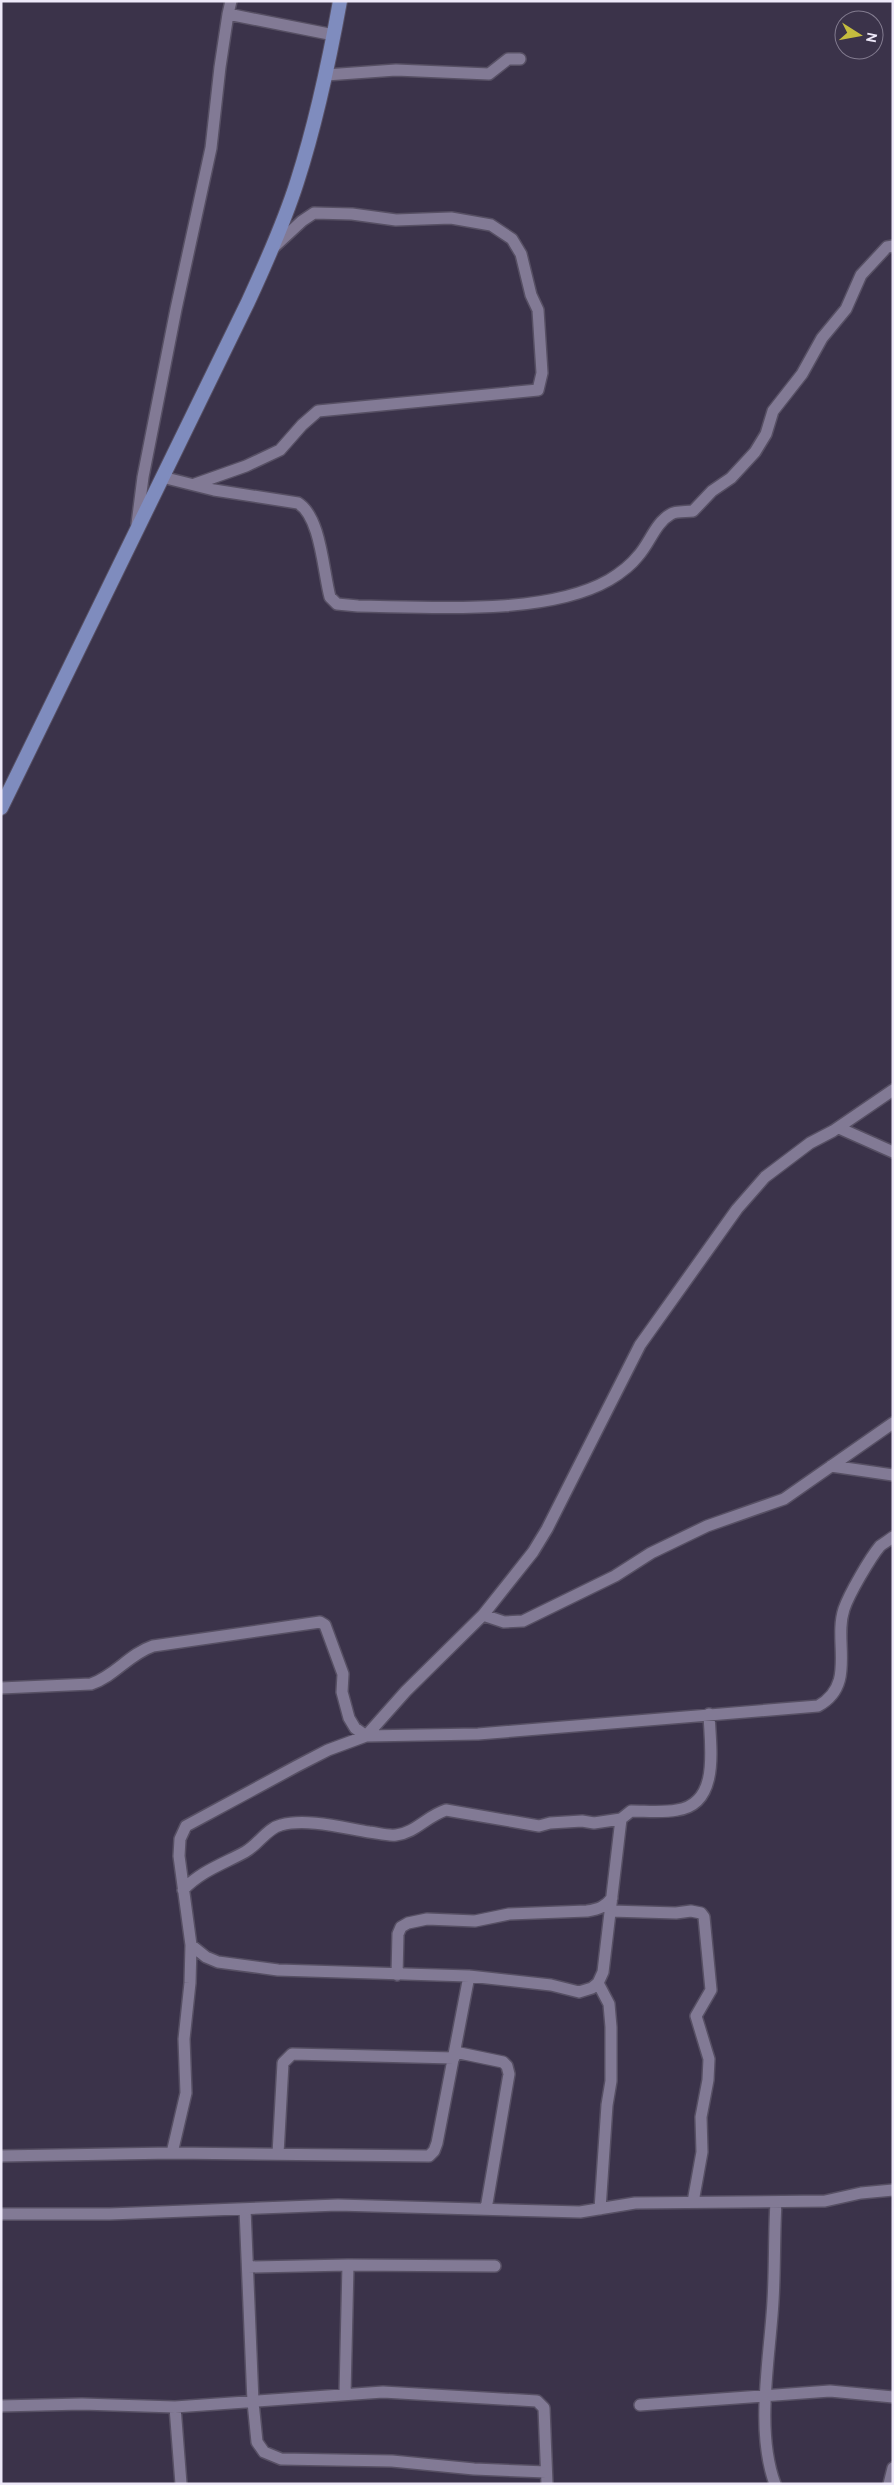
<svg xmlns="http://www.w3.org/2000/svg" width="894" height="2485" viewBox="0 0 894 2485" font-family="Cabin,sans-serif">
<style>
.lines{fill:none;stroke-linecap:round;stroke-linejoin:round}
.minor-casing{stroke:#575064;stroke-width:14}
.major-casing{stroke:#575064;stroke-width:16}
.minor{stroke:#827a95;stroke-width:11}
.major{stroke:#7f8cbe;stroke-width:14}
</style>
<rect width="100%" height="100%" fill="#3b334a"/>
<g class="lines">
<!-- minor casing -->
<g class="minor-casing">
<path id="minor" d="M231,1L228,14L334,35
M326,75L396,70L489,74L508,59H520
M162,477L214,490L298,503C321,517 323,571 330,597L337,604L358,606C430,607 546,616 609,580C619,574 631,565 638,556C650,543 655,523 671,514C676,511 686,512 693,511L712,491L731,478L755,452L766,434L773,411L802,374L822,338L846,309L861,275L887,247L893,246
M195,484L246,466L280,450L302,425L318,411L538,390L542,373L538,310L531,295L521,254L512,239L491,225L451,218L396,220L352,214L314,213L302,221L274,247
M137,524L143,477L176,309L211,148L220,67L228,14
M839,1128L893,1152
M831,1466L893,1475
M483,1615L504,1622L523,1621L615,1576L651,1553L707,1526L784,1499L893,1423
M1,1688L91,1684C115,1676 129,1654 153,1646L320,1622L325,1625L343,1674L342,1692L349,1718L355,1728L366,1736L478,1734L818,1706C857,1685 833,1642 844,1609C849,1594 870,1558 880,1546C884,1543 889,1540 893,1537
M183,1890C201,1871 223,1864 245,1852C258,1845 267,1828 281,1825C306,1818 344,1828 369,1832C378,1833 387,1836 396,1835C415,1833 427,1816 446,1810L539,1826L550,1823L582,1821L594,1823L621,1819
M611,1911L676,1913L691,1911L701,1913L704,1917L711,1990L696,2016L709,2059L708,2080L701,2117L702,2152L693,2202
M191,1945L206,1957L218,1962L278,1970L469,1976L551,1985L579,1992L592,1988L598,1983L603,1972L621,1819L631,1811C646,1811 662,1813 677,1810C721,1804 710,1745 709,1714
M397,1975L398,1934L401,1927L408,1923L427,1919L475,1921L509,1914L587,1911C599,1909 605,1907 612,1898
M598,1983L609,2004L611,2027V2081L607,2105L600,2209
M455,2052L503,2062L507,2066L509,2074L486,2209
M172,2153L429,2156L434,2151L437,2143L469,1976
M278,2154L283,2063L292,2054L454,2058
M1,2156L172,2153L186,2093L184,2039L190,1983L191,1945L179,1856L180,1839L186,1826L297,1766L328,1750L366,1736L406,1691L483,1615L533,1552L547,1529L640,1345L737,1209L765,1177L810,1143L833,1131L893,1090
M245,2209L253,2402L257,2442L264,2452L281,2459L392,2461L474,2469L546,2472
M1,2214H110L338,2205L580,2212L635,2203L825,2201L861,2193L893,2190
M348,2265L495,2266
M248,2267L348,2265L345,2394
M640,2405L830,2391L893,2397
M1,2406L82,2404L175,2407L383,2392L537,2401L544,2408L547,2484
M175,2407L181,2484
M775,2484C755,2430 770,2357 773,2301C775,2268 774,2235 776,2202
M889,2484L893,2468"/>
</g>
<!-- major casing -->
<g class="major-casing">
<path id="major" d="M1,808L248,302C266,263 284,223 297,182C316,123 329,62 340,1"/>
</g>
<!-- minor -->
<use href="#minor" class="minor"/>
<!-- major -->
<use href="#major" class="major"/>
</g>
<!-- border -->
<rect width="894" height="2485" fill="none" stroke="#eee9f9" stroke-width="5"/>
<!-- north arrow -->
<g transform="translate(859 35) rotate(101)"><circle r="24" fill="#3b334a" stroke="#837c90"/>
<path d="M0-4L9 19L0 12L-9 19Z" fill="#c4bc3e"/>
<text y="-8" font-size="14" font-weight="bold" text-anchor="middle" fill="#eee9f9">N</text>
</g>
</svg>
